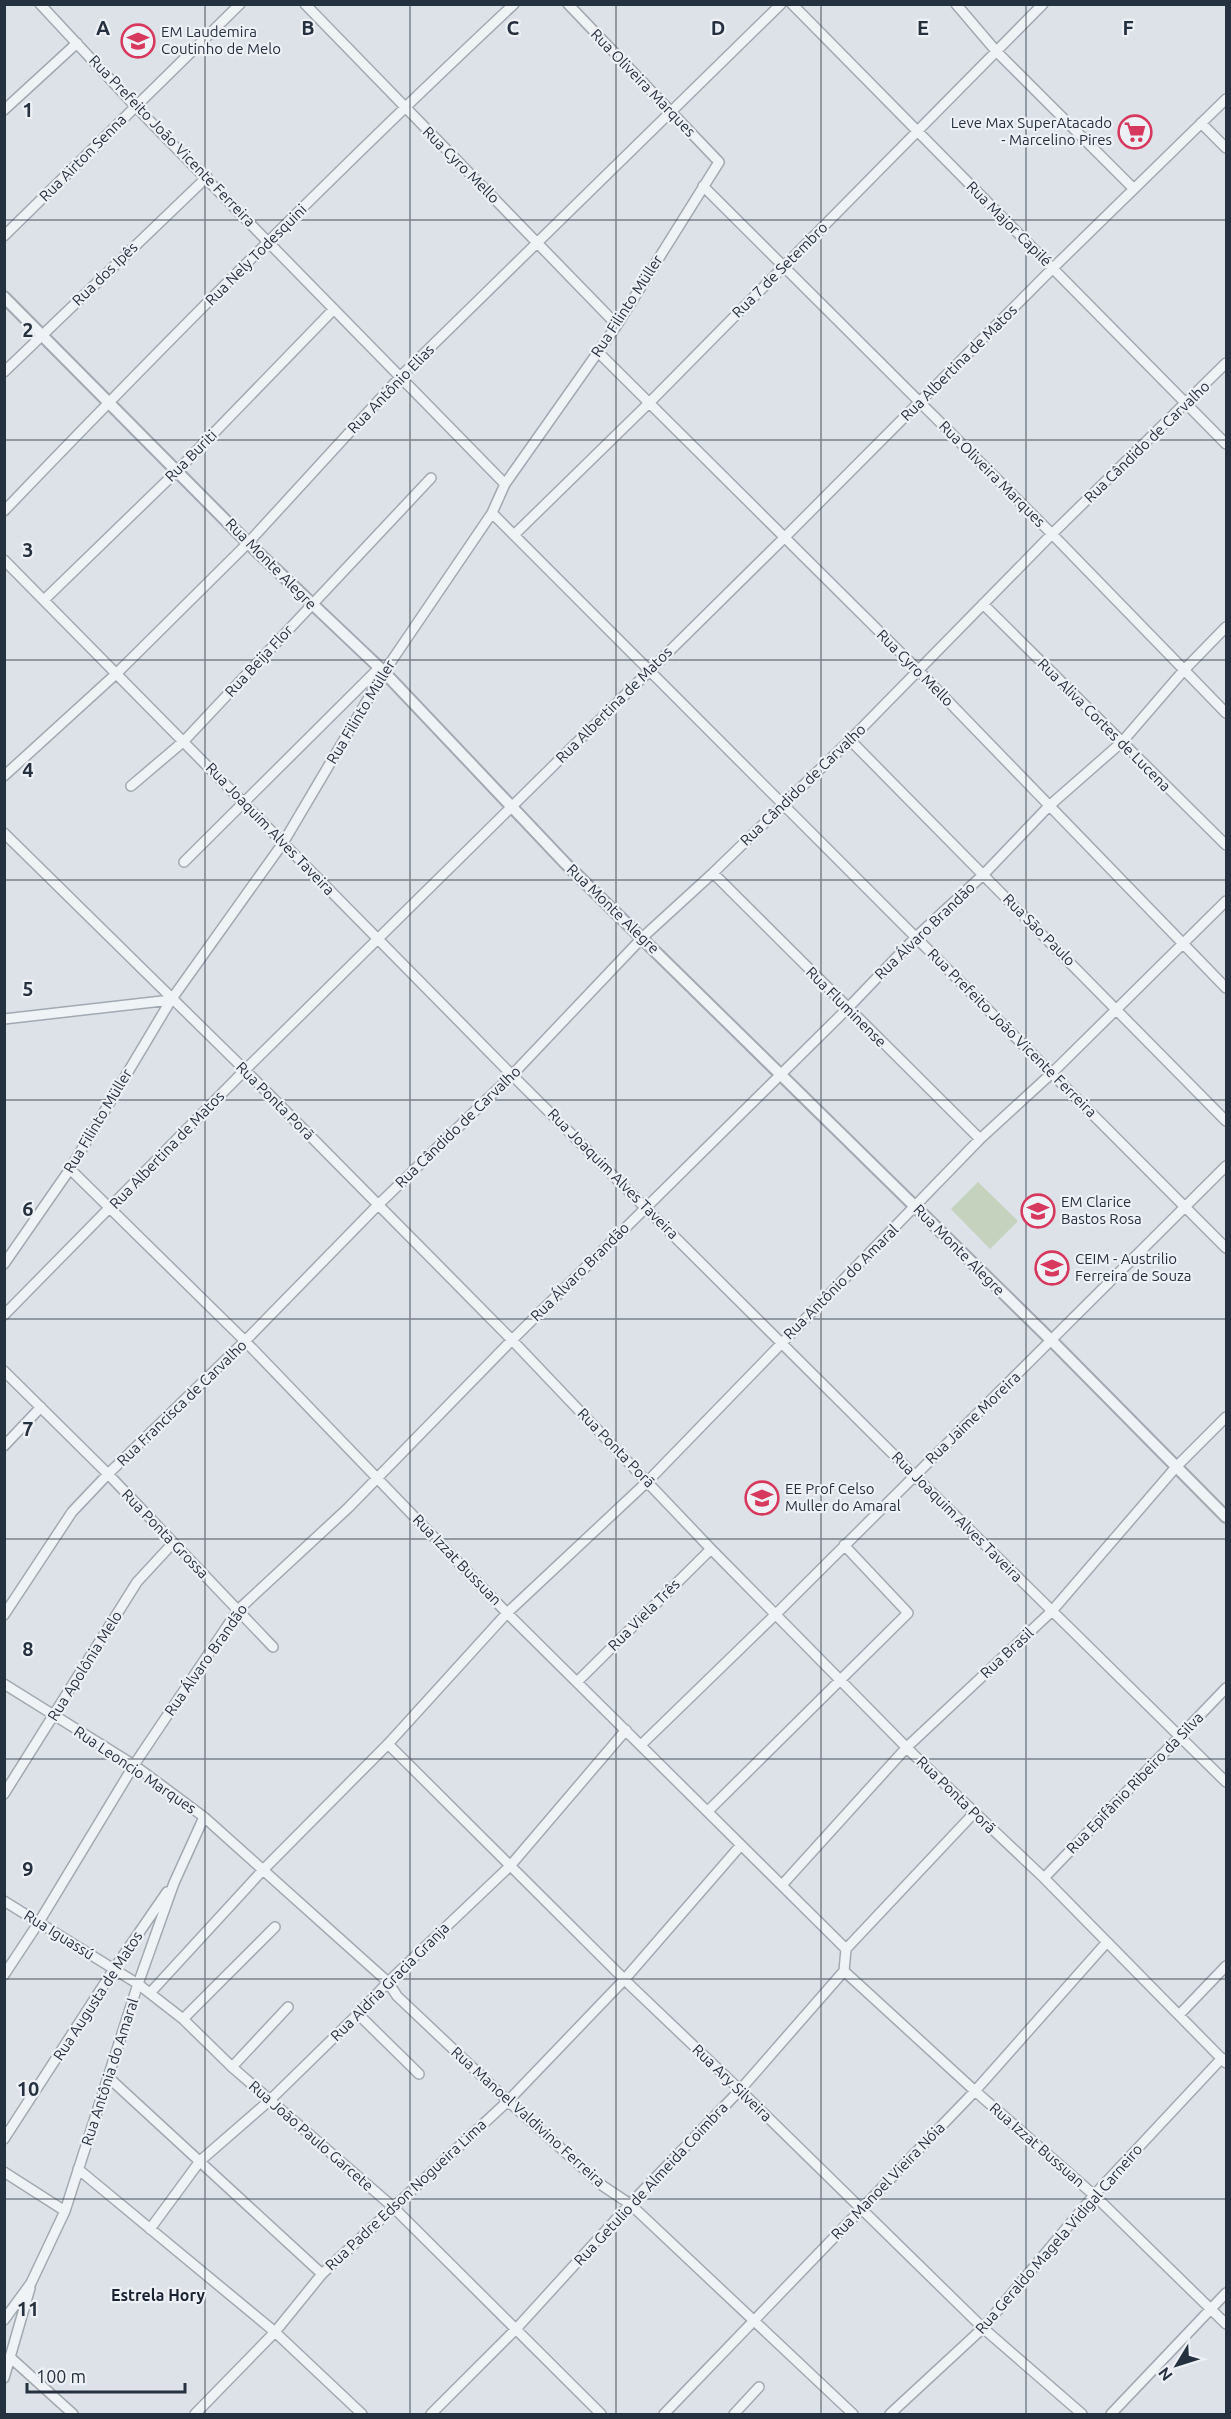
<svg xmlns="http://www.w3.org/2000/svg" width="1231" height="2419" viewBox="0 0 1231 2419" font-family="Ubuntu,sans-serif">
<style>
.park{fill:#c5d3be}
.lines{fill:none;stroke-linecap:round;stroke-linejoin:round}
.minor-casing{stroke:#a2a9b2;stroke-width:12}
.tertiary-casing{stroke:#a2a9b2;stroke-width:14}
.minor{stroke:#f0f3f6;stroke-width:9}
.tertiary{stroke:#f0f3f6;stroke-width:10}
.grid{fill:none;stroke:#263140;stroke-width:1.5;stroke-opacity:0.55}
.labels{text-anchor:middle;stroke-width:4.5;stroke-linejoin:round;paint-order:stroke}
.poi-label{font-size:15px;fill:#263140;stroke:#edf1f6;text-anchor:start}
.street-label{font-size:15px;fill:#263140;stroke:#edf1f6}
.neighbourhood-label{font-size:16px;font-weight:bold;fill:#182230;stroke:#edf1f6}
.grid-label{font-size:20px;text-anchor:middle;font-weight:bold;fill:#263140;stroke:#edf1f6;stroke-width:4.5;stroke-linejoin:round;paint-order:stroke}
</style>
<rect width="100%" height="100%" fill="#dde2e8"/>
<!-- park -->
<path class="park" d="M978,1182L1018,1221L990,1249L951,1209Z"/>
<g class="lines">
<!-- minor casing -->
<g class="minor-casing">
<path id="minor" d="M40,4L135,106L505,484
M305,4L617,325
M792,4L1226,444
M956,4L996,51L1134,189
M4,110L77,43
M1201,123L1226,148
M703,186L1052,534L1226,713
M4,236L240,4
M598,352L917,669L1226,988
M4,372L207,177
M4,511C170,338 339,168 514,4
M492,513L1226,1248
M515,534L650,402L1043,4
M4,560L512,1075L914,1475L1226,1782
M44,600L177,471L334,309
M983,604L1226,845
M850,740L1226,1121
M4,776L117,673L248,543L401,376L781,4
M131,786L184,741L431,478
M4,833L245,1070L512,1340L711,1549L914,1755L1044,1878L1226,2063
M184,862L379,668
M713,873L980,1139
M4,1019L171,1000
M70,1169L245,1341L507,1613L846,1949
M4,1264L70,1169L171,1000L283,843L384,672L492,513L505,484L617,325L719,162L568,4
M4,1315L245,1070L784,538L1053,268L1226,99
M4,1371L108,1474L273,1647
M4,1446L41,1407
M4,1615L72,1512L108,1474L245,1341L378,1205L512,1075L643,937L713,873L850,740L1052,534L1226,363
M577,1682L711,1549
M4,1684L134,1765L204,1817L388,1982L397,1996L508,2101L603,2186L630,2204L853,2414
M388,1744L632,1987L740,2090L983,2328L1082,2414
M642,1744L776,1614L1226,1166
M4,1794L137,1582L173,1543
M708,1811L908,1613L844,1545
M1044,1878L1226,1688
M782,1885L907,1747L1052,1611L1176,1467L1226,1417
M4,1901L138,1984L183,2019L232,2067L393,2207L601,2414
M844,1971L975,2091L1094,2195L1226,2324
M4,1975L39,1922L134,1765L238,1610L348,1508L512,1340L847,1009L916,937L984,874L1049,806L1122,742L1184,670L1226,627
M150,1993L262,1871L388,1744L507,1613L648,1481L980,1139L1052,1073L1226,901
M358,2014L419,2074
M1179,2015L1226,1966
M183,2019L275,1927
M232,2067L288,2007
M108,2077L322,2274
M4,2139L114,1969L167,1892
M78,2169L275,2332L362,2414
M4,2172L65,2211
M150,2229L200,2161L270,2100L358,2014L388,1982L510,1866L626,1730
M4,2320L31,2283L65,2211L138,1984L174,1883L204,1817
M11,2358L73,2414
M4,2378L30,2288
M195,2414L275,2332L322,2274L508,2101L624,1980L741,1845
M431,2414L516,2329L630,2204L740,2090L844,1971L846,1949L975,1812
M664,2414L975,2091L1107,1942
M734,2414L759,2387
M890,2414L983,2328L1094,2195L1222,2058
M1111,2414L1226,2293"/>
</g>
<!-- tertiary casing -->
<g class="tertiary-casing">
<path id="tertiary" d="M4,297L248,543L384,672L565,863L1052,1341L1226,1517"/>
</g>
<!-- minor -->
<use href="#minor" class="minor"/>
<!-- tertiary -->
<use href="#tertiary" class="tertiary"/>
</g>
<!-- grid -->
<path class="grid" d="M205,4V2414M410,4V2414M616,4V2414M821,4V2414M1026,4V2414M4,220H1226M4,440H1226M4,660H1226M4,880H1226M4,1100H1226M4,1319H1226M4,1539H1226M4,1759H1226M4,1979H1226M4,2199H1226"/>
<!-- icons -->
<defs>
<g id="school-ring" transform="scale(1.725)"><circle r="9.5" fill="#edf1f6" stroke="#d6395d" stroke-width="1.5"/><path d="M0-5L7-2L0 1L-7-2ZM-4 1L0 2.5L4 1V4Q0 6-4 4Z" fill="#d6395d"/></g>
<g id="supermarket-ring" transform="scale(1.725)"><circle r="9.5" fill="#edf1f6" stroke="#d6395d" stroke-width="1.5"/><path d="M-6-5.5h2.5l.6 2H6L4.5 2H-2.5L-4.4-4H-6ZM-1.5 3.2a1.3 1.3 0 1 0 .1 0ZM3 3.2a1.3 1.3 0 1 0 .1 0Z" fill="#d6395d"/></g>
</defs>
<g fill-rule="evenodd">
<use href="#school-ring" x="138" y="41"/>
<use href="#supermarket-ring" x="1135" y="132"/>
<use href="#school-ring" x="1038" y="1211"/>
<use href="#school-ring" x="1052" y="1268"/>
<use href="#school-ring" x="762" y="1498"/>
</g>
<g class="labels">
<!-- poi labels -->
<g class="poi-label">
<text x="161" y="37">EM Laudemira<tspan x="161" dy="17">Coutinho de Melo</tspan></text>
<text x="1112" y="128" text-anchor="end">Leve Max SuperAtacado<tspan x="1112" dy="17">- Marcelino Pires</tspan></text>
<text x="1061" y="1207">EM Clarice<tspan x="1061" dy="17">Bastos Rosa</tspan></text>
<text x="1075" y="1264">CEIM - Austrilio<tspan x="1075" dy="17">Ferreira de Souza</tspan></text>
<text x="785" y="1494">EE Prof Celso<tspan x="785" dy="17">Muller do Amaral</tspan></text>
</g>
<!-- street labels -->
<g class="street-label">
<text transform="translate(643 83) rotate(46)" y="5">Rua Oliveira Marques</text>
<text transform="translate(172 141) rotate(46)" y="5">Rua Prefeito João Vicente Ferreira</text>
<text transform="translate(83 158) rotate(-45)" y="5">Rua Airton Senna</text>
<text transform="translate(461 165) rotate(45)" y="5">Rua Cyro Mello</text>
<text transform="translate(1009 224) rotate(45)" y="5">Rua Major Capilé</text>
<text transform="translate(256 255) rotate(-45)" y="5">Rua Nely Todesquini</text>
<text transform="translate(780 270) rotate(-45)" y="5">Rua 7 de Setembro</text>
<text transform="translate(105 274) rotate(-44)" y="5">Rua dos Ipês</text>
<text transform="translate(627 306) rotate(-57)" y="5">Rua Filinto Müller</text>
<text transform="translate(959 363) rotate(-45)" y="5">Rua Albertina de Matos</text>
<text transform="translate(391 389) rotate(-46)" y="5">Rua Antônio Elias</text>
<text transform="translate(1147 442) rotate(-44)" y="5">Rua Cândido de Carvalho</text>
<text transform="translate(191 456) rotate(-45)" y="5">Rua Buriti</text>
<text transform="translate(992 474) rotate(45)" y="5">Rua Oliveira Marques</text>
<text transform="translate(271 564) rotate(45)" y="5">Rua Monte Alegre</text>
<text transform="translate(259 661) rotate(-47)" y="5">Rua Beija Flor</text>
<text transform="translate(915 668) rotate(45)" y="5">Rua Cyro Mello</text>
<text transform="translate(614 705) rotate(-45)" y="5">Rua Albertina de Matos</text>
<text transform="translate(361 712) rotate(-59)" y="5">Rua Filinto Müller</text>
<text transform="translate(1104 725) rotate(45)" y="5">Rua Aliva Cortes de Lucena</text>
<text transform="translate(803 785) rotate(-44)" y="5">Rua Cândido de Carvalho</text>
<text transform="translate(270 829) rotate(46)" y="5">Rua Joaquim Alves Taveira</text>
<text transform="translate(613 909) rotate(44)" y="5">Rua Monte Alegre</text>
<text transform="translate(1039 930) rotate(45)" y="5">Rua São Paulo</text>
<text transform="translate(925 931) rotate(-44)" y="5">Rua Álvaro Brandão</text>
<text transform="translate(846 1007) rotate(45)" y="5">Rua Fluminense</text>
<text transform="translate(1012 1033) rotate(45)" y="5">Rua Prefeito João Vicente Ferreira</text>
<text transform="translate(275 1101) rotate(45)" y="5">Rua Ponta Porã</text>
<text transform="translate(98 1121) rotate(-59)" y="5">Rua Filinto Müller</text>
<text transform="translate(458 1127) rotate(-44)" y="5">Rua Cândido de Carvalho</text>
<text transform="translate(167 1150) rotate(-46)" y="5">Rua Albertina de Matos</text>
<text transform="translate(613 1174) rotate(45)" y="5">Rua Joaquim Alves Taveira</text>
<text transform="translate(959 1250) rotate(45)" y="5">Rua Monte Alegre</text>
<text transform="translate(580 1272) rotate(-45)" y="5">Rua Álvaro Brandão</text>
<text transform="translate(841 1282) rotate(-45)" y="5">Rua Antônio do Amaral</text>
<text transform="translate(182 1403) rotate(-44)" y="5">Rua Francisca de Carvalho</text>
<text transform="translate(973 1418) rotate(-44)" y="5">Rua Jaime Moreira</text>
<text transform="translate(616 1448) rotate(46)" y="5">Rua Ponta Porã</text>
<text transform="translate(957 1517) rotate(45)" y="5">Rua Joaquim Alves Taveira</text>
<text transform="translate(165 1534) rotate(46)" y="5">Rua Ponta Grossa</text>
<text transform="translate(457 1560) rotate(46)" y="5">Rua Izzat Bussuan</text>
<text transform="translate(644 1615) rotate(-45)" y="5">Rua Viela Três</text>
<text transform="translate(1007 1653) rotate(-43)" y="5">Rua Brasil</text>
<text transform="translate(206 1660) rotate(-55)" y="5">Rua Álvaro Brandão</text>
<text transform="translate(85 1666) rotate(-58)" y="5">Rua Apolônia Melo</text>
<text transform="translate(135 1770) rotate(34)" y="5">Rua Leoncio Marques</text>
<text transform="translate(1135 1783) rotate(-46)" y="5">Rua Epifânio Ribeiro da Silva</text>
<text transform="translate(956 1795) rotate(44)" y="5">Rua Ponta Porã</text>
<text transform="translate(59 1935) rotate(32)" y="5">Rua Iguassú</text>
<text transform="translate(390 1982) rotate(-45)" y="5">Rua Aldria Gracia Granja</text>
<text transform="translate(98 1996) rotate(-57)" y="5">Rua Augusta de Matos</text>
<text transform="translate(110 2072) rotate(-72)" y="5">Rua Antônia do Amaral</text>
<text transform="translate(732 2083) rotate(44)" y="5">Rua Ary Silveira</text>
<text transform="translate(528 2117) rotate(42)" y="5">Rua Manoel Valdivino Ferreira</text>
<text transform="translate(311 2136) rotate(41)" y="5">Rua João Paulo Garcete</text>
<text transform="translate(1037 2145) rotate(41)" y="5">Rua Izzat Bussuan</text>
<text transform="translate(888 2181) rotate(-46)" y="5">Rua Manoel Vieira Nóia</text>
<text transform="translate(651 2184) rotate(-47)" y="5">Rua Getulio de Almeida Coimbra</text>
<text transform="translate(406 2195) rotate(-43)" y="5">Rua Padre Edson Nogueira Lima</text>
<text transform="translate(1059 2239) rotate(-49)" y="5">Rua Geraldo Magela Vidigal Carneiro</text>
</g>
<!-- neighbourhood labels -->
<g class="neighbourhood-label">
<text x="158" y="2301">Estrela Hory</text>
</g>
</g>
<g class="grid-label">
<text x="103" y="35">A</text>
<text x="308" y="35">B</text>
<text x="513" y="35">C</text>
<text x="718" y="35">D</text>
<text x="923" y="35">E</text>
<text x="1128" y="35">F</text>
<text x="28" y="117">1</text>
<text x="28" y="337">2</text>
<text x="28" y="557">3</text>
<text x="28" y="777">4</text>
<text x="28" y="996">5</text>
<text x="28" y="1216">6</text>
<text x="28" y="1436">7</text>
<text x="28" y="1656">8</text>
<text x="28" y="1876">9</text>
<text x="28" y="2096">10</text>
<text x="28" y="2316">11</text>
</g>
<!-- border -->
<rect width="1231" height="2419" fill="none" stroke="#263140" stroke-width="12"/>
<!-- north arrow -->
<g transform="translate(1177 2365) rotate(232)" stroke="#edf1f6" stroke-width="4.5" paint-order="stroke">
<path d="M0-4.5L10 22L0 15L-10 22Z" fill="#263140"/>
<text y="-9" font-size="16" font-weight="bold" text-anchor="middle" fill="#263140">N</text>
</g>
<!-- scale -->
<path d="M27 2383v9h158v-9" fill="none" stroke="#263140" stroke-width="3"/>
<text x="36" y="2383" font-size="18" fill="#263140" stroke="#edf1f6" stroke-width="4.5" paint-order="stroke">100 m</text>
</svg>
